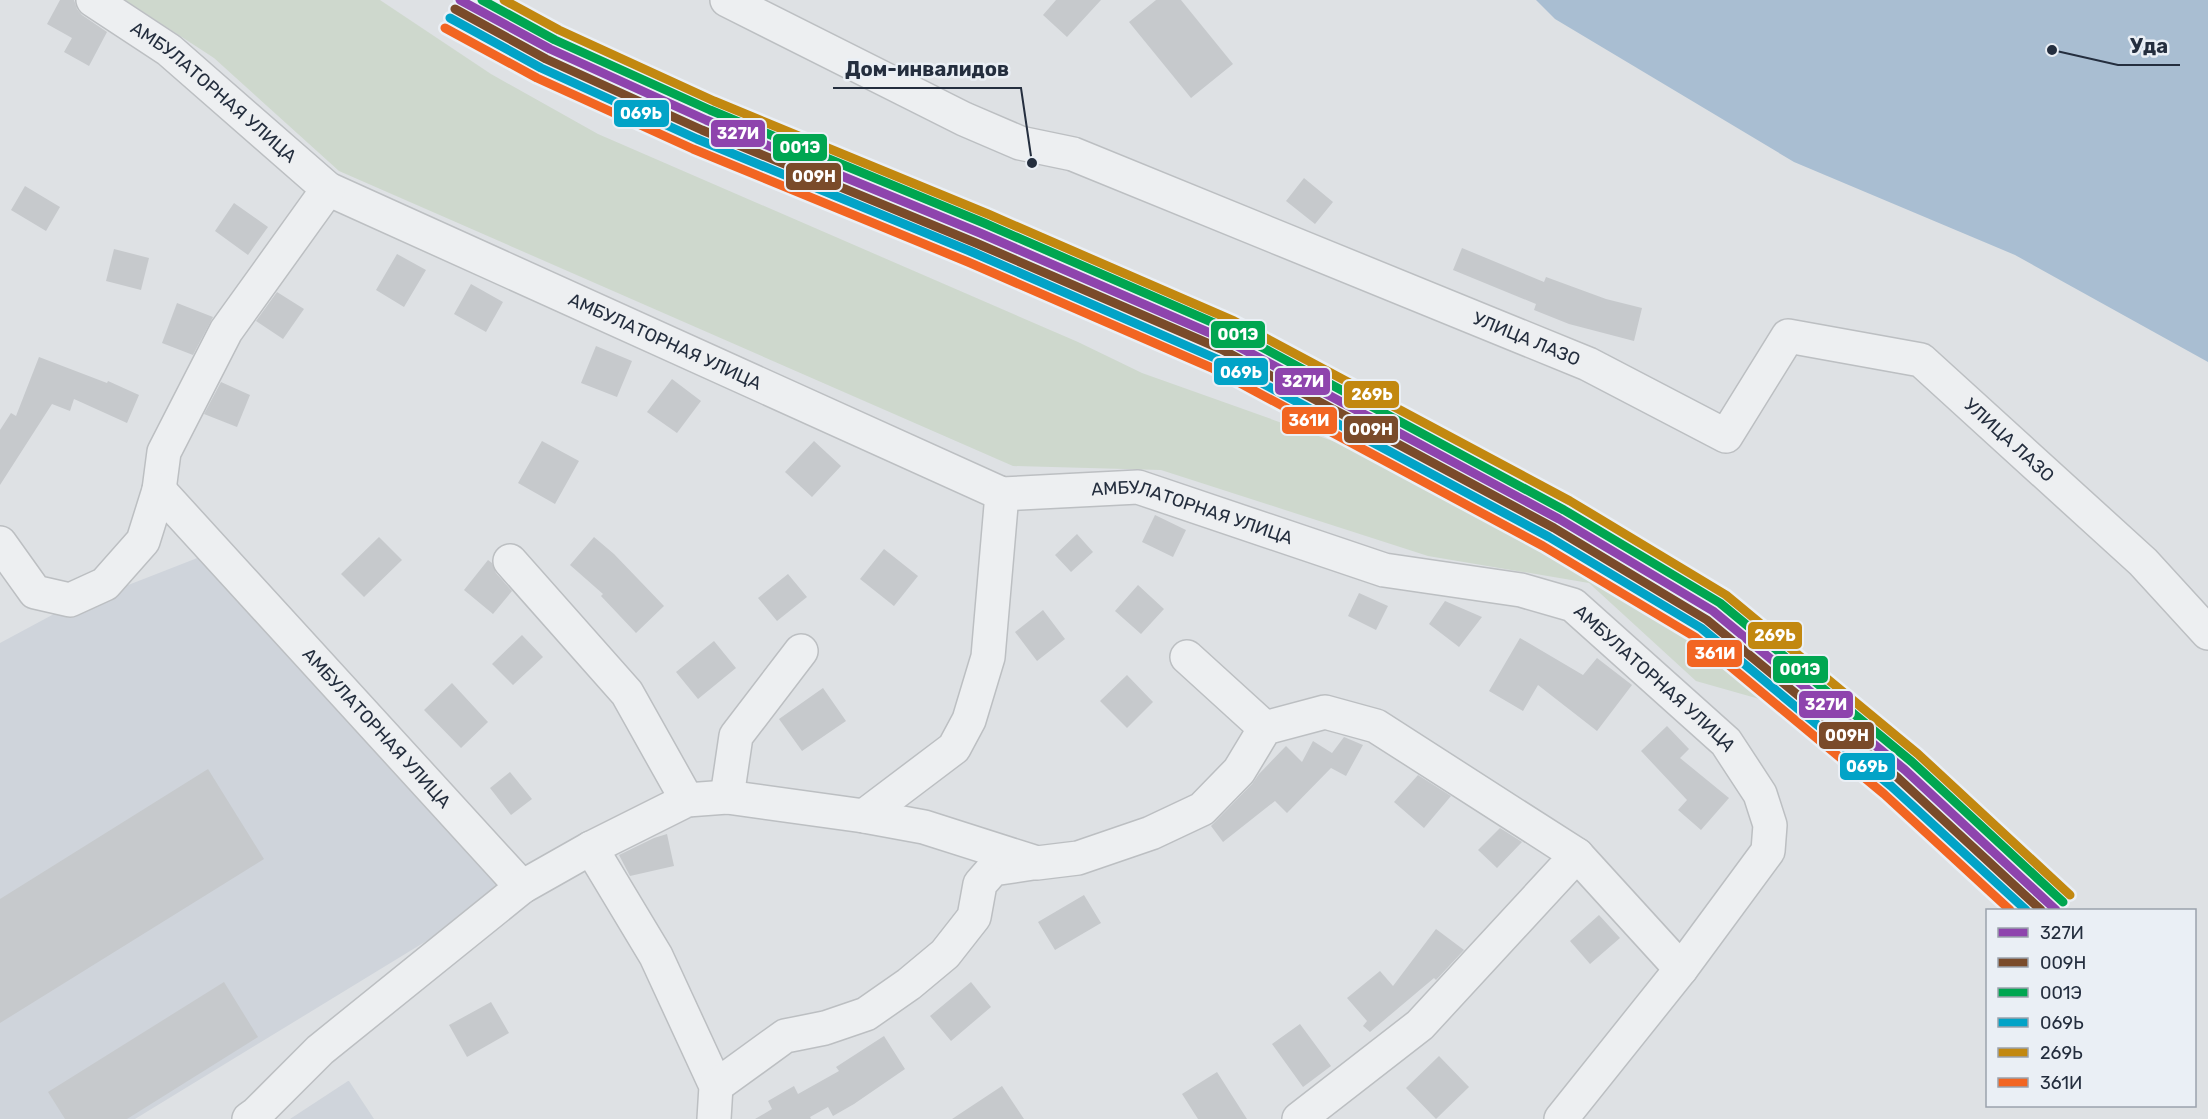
<svg xmlns="http://www.w3.org/2000/svg" width="2208" height="1119" viewBox="0 0 2208 1119" font-family="Rubik,sans-serif">
<style>
.built{fill:#cfd4db}
.green{fill:#ced8cd}
.water{fill:#a9bed2}
.building{fill:#c6c9cc}
.lines{fill:none;stroke-linecap:round;stroke-linejoin:round}
.minor-casing{stroke:#bcbfc2;stroke-width:36}
.minor{stroke:#edeff1;stroke-width:33}
.rail-1-casing{stroke:#eaeff5;stroke-width:14}
.rail-2-casing{stroke:#eaeff5;stroke-width:14}
.rail-3-casing{stroke:#eaeff5;stroke-width:14}
.rail-4-casing{stroke:#eaeff5;stroke-width:14}
.rail-5-casing{stroke:#eaeff5;stroke-width:14}
.rail-6-casing{stroke:#eaeff5;stroke-width:14}
.rail-1{stroke:#8e44ad;stroke-width:9}
.rail-2{stroke:#7a4b2a;stroke-width:9}
.rail-3{stroke:#00a651;stroke-width:9}
.rail-4{stroke:#02a3c7;stroke-width:9}
.rail-5{stroke:#c28810;stroke-width:9}
.rail-6{stroke:#f26522;stroke-width:9}
.labels{text-anchor:middle;stroke-width:5;stroke-linejoin:round;paint-order:stroke}
.street-label{font-size:18px;fill:#242e3e;stroke:#eaeff5}
.leader{fill:none;stroke:#242e3e;stroke-width:2}
.callout-dot{fill:#242e3e;stroke:#eaeff5;stroke-width:2}
.callout-label{font-size:20px;text-anchor:middle;font-weight:bold;fill:#242e3e;stroke:#eaeff5;stroke-width:5;stroke-linejoin:round;paint-order:stroke}
.line-badge{stroke:#eaeff5;stroke-width:2}
.badge-label{font-size:16px;text-anchor:middle;font-weight:bold;fill:#fff}
</style>
<rect width="100%" height="100%" fill="#dee1e4"/>
<!-- built -->
<path class="built" d="M205,555L505,893L135,1119H0V643L54,614Z
M349,1081L374,1119H290L348,1081Z"/>
<!-- green -->
<path class="green" d="M125,0H380L491,74L598,134L1078,342L1142,373L1372,455L1552,534L1708,623L1860,744L1841,762L1777,704L1696,681L1589,583L1428,556L1161,470L1013,466L339,171L214,58Z"/>
<!-- water -->
<path class="water" d="M1536,0H2208V362L2015,255L1794,162L1555,19Z"/>
<!-- building -->
<path class="building" d="M60,0H74L77,9L82,15L107,32L89,66L64,52L72,38L47,24Z
M1056,0H1101L1067,37L1043,15Z
M1156,0H1181L1233,64L1191,98L1129,22Z
M1304,178L1333,202L1315,224L1286,201Z
M25,186L60,207L46,231L11,210Z
M234,203L268,227L248,255L215,231Z
M1462,248L1544,282L1546,277L1606,299L1642,308L1634,341L1569,324L1534,310L1536,304L1453,270Z
M114,249L149,258L141,290L106,281Z
M397,254L426,270L404,307L376,290Z
M471,284L503,302L486,332L454,314Z
M277,292L304,309L283,339L256,321Z
M177,303L213,317L193,355L162,343Z
M596,346L632,361L617,397L581,383Z
M39,357L107,383L108,381L139,395L127,423L74,399L70,411L52,404L0,485V430L11,413L16,416Z
M672,379L701,401L677,433L647,412Z
M221,382L250,395L237,427L204,414Z
M542,441L579,461L555,504L518,483Z
M814,441L841,466L812,497L785,472Z
M1155,515L1186,530L1173,557L1142,542Z
M1077,534L1093,552L1071,572L1055,555Z
M379,537L402,560L364,597L341,574Z
M594,537L614,554L664,606L636,633L601,596L603,594L570,565Z
M884,549L918,576L894,606L860,579Z
M488,560L492,563L496,573L512,591L493,614L464,590Z
M788,574L807,597L777,621L758,598Z
M1138,585L1164,609L1141,634L1115,611Z
M1359,593L1388,606L1376,630L1348,616Z
M1445,601L1482,617L1459,647L1429,624Z
M1043,610L1065,639L1037,661L1015,632Z
M522,635L543,657L513,685L492,664Z
M1520,638L1583,675L1597,658L1632,685L1597,731L1538,685L1523,711L1489,691Z
M714,641L736,668L698,699L676,672Z
M1127,675L1153,702L1127,728L1100,701Z
M452,683L488,722L461,748L424,710Z
M823,688L846,721L802,751L779,719Z
M1667,726L1689,749L1680,758L1729,798L1701,830L1678,810L1687,800L1641,751Z
M1344,737L1363,745L1346,776L1331,768L1287,813L1275,801L1223,842L1211,826L1252,784L1259,774L1286,746L1302,762L1313,741L1332,753Z
M208,769L264,859L0,1023V899Z
M510,772L532,799L511,815L490,788Z
M1418,775L1451,796L1424,828L1394,802Z
M1500,828L1522,842L1497,868L1478,850Z
M667,834L674,866L630,876L619,855L654,838Z
M1084,895L1101,923L1055,950L1038,922Z
M1599,915L1620,938L1590,964L1570,941Z
M1436,929L1464,950L1436,980L1434,978L1370,1032L1363,1026L1367,1021L1347,998L1380,971L1393,986Z
M224,982L258,1037L127,1119H65L48,1092Z
M971,982L991,1007L951,1041L930,1016Z
M491,1002L509,1033L467,1057L449,1025Z
M1300,1024L1331,1066L1303,1087L1272,1044Z
M884,1036L905,1069L854,1104L833,1116L828,1107L810,1117L811,1119H755L772,1109L768,1101L794,1086L798,1094L839,1071L836,1067Z
M1439,1056L1469,1087L1436,1119L1406,1088Z
M1217,1072L1247,1119H1198L1182,1094Z
M1002,1086L1024,1119H952Z"/>
<g class="lines">
<!-- minor casing -->
<g class="minor-casing">
<g id="minor">
<path id="s1" d="M93,0L169,50L328,189L1002,494L1138,487L1384,570L1521,590L1573,605L1726,742L1760,794L1770,825L1768,851L1681,969L1561,1119"/>
<path id="s2" d="M727,0L964,119L1020,143L1073,154L1588,364L1726,436L1788,336L1921,360L2143,562L2208,633"/>
<path d="M159,490L164,452L226,331L328,189"/>
<path id="s3" d="M0,543L35,592L70,600L105,584L143,541L159,490L522,887"/>
<path d="M510,561L627,693L687,800"/>
<path d="M1187,657L1265,728"/>
<path d="M727,797L736,736L801,651"/>
<path d="M864,816L954,748L969,720L988,657L1002,494"/>
<path d="M591,848L656,956L716,1086L714,1119"/>
<path d="M1577,855L1681,969"/>
<path d="M716,1086L785,1036L825,1028L866,1014L909,984L945,954L974,917L980,884L993,869L1033,863"/>
<path d="M249,1119L256,1114L320,1050L522,887L591,848L687,800L727,797L864,816L924,827L1037,863L1078,858L1151,833L1202,809L1239,771L1265,728L1325,712L1376,726L1577,855L1420,1025L1299,1119"/>
</g>
</g>
<!-- minor -->
<use href="#minor" class="minor"/>
<!-- rail-1 casing -->
<g class="rail-1-casing">
<path id="rail-1" d="M460,0L550,49L706,120L980,233L1226,340L1559,519L1713,611L1905,770L2056,910"/>
</g>
<!-- rail-2 casing -->
<g class="rail-2-casing">
<path id="rail-2" d="M455,9L546,59L702,130L976,243L1221,349L1554,528L1707,620L1898,778L2041,910"/>
</g>
<!-- rail-3 casing -->
<g class="rail-3-casing">
<path id="rail-3" d="M482,0L555,40L710,110L984,223L1230,330L1564,510L1720,603L1912,762L2063,902"/>
</g>
<!-- rail-4 casing -->
<g class="rail-4-casing">
<path id="rail-4" d="M450,18L541,68L697,139L972,252L1217,359L1549,537L1701,628L1891,786L2026,910"/>
</g>
<!-- rail-5 casing -->
<g class="rail-5-casing">
<path id="rail-5" d="M504,0L559,30L714,101L988,214L1234,321L1570,501L1726,595L1918,754L2070,895"/>
</g>
<!-- rail-6 casing -->
<g class="rail-6-casing">
<path id="rail-6" d="M445,28L537,78L693,149L968,262L1212,368L1543,546L1695,637L1884,794L2010,910"/>
</g>
<!-- rail-1 -->
<use href="#rail-1" class="rail-1"/>
<!-- rail-2 -->
<use href="#rail-2" class="rail-2"/>
<!-- rail-3 -->
<use href="#rail-3" class="rail-3"/>
<!-- rail-4 -->
<use href="#rail-4" class="rail-4"/>
<!-- rail-5 -->
<use href="#rail-5" class="rail-5"/>
<!-- rail-6 -->
<use href="#rail-6" class="rail-6"/>
</g>
<g class="labels">
<!-- street labels -->
<g class="street-label">
<text dy="6" stroke="none"><textPath href="#s1" startOffset="152">АМБУЛАТОРНАЯ УЛИЦА</textPath></text>
<text dy="6" stroke="none"><textPath href="#s2" startOffset="870">УЛИЦА ЛАЗО</textPath></text>
<text dy="6" stroke="none"><textPath href="#s1" startOffset="672">АМБУЛАТОРНАЯ УЛИЦА</textPath></text>
<text dy="6" stroke="none"><textPath href="#s2" startOffset="1464">УЛИЦА ЛАЗО</textPath></text>
<text dy="6" stroke="none"><textPath href="#s1" startOffset="1236">АМБУЛАТОРНАЯ УЛИЦА</textPath></text>
<text dy="6" stroke="none"><textPath href="#s1" startOffset="1740">АМБУЛАТОРНАЯ УЛИЦА</textPath></text>
<text dy="6" stroke="none"><textPath href="#s3" startOffset="568">АМБУЛАТОРНАЯ УЛИЦА</textPath></text>
</g>
</g>
<!-- callouts -->
<path class="leader" d="M2052 50L2118 65H2180M1032 163L1021 88H833"/>
<g class="callout-dot">
<circle cx="2052" cy="50" r="6"/>
<circle cx="1032" cy="163" r="6"/>
</g>
<g class="callout-label">
<text x="2149" y="53">Уда</text>
<text x="927" y="76">Дом-инвалидов</text>
</g>
<g class="line-badge">
<rect x="613" y="99" width="57" height="29" rx="6" fill="#02a3c7"/>
<rect x="710" y="119" width="56" height="29" rx="6" fill="#8e44ad"/>
<rect x="772" y="133" width="56" height="29" rx="6" fill="#00a651"/>
<rect x="785" y="162" width="57" height="29" rx="6" fill="#7a4b2a"/>
<rect x="1210" y="320" width="56" height="29" rx="6" fill="#00a651"/>
<rect x="1213" y="357" width="56" height="29" rx="6" fill="#02a3c7"/>
<rect x="1274" y="367" width="57" height="29" rx="6" fill="#8e44ad"/>
<rect x="1343" y="380" width="57" height="29" rx="6" fill="#c28810"/>
<rect x="1281" y="406" width="57" height="29" rx="6" fill="#f26522"/>
<rect x="1343" y="415" width="56" height="29" rx="6" fill="#7a4b2a"/>
<rect x="1747" y="621" width="56" height="29" rx="6" fill="#c28810"/>
<rect x="1686" y="639" width="57" height="29" rx="6" fill="#f26522"/>
<rect x="1772" y="655" width="57" height="29" rx="6" fill="#00a651"/>
<rect x="1798" y="690" width="56" height="29" rx="6" fill="#8e44ad"/>
<rect x="1818" y="721" width="57" height="29" rx="6" fill="#7a4b2a"/>
<rect x="1839" y="752" width="57" height="29" rx="6" fill="#02a3c7"/>
</g>
<g class="badge-label">
<text x="641" y="119">069Ь</text>
<text x="738" y="139">327И</text>
<text x="800" y="153">001Э</text>
<text x="814" y="182">009Н</text>
<text x="1238" y="340">001Э</text>
<text x="1241" y="378">069Ь</text>
<text x="1303" y="387">327И</text>
<text x="1372" y="400">269Ь</text>
<text x="1309" y="426">361И</text>
<text x="1371" y="435">009Н</text>
<text x="1775" y="641">269Ь</text>
<text x="1715" y="659">361И</text>
<text x="1800" y="675">001Э</text>
<text x="1826" y="710">327И</text>
<text x="1847" y="741">009Н</text>
<text x="1867" y="772">069Ь</text>
</g>
<!-- legend -->
<rect x="1986" y="909" width="210" height="198" fill="#eaeff5" stroke="#9ba2ac" stroke-width="1.5"/>
<rect x="1998" y="928" width="30" height="9" fill="#8e44ad" stroke="#9ba2ac" stroke-width="1.5"/>
<text x="2040" y="939" font-size="18" fill="#242e3e">327И</text>
<rect x="1998" y="958" width="30" height="9" fill="#7a4b2a" stroke="#9ba2ac" stroke-width="1.5"/>
<text x="2040" y="969" font-size="18" fill="#242e3e">009Н</text>
<rect x="1998" y="988" width="30" height="9" fill="#00a651" stroke="#9ba2ac" stroke-width="1.5"/>
<text x="2040" y="999" font-size="18" fill="#242e3e">001Э</text>
<rect x="1998" y="1018" width="30" height="9" fill="#02a3c7" stroke="#9ba2ac" stroke-width="1.5"/>
<text x="2040" y="1029" font-size="18" fill="#242e3e">069Ь</text>
<rect x="1998" y="1048" width="30" height="9" fill="#c28810" stroke="#9ba2ac" stroke-width="1.5"/>
<text x="2040" y="1059" font-size="18" fill="#242e3e">269Ь</text>
<rect x="1998" y="1078" width="30" height="9" fill="#f26522" stroke="#9ba2ac" stroke-width="1.5"/>
<text x="2040" y="1089" font-size="18" fill="#242e3e">361И</text>
</svg>
